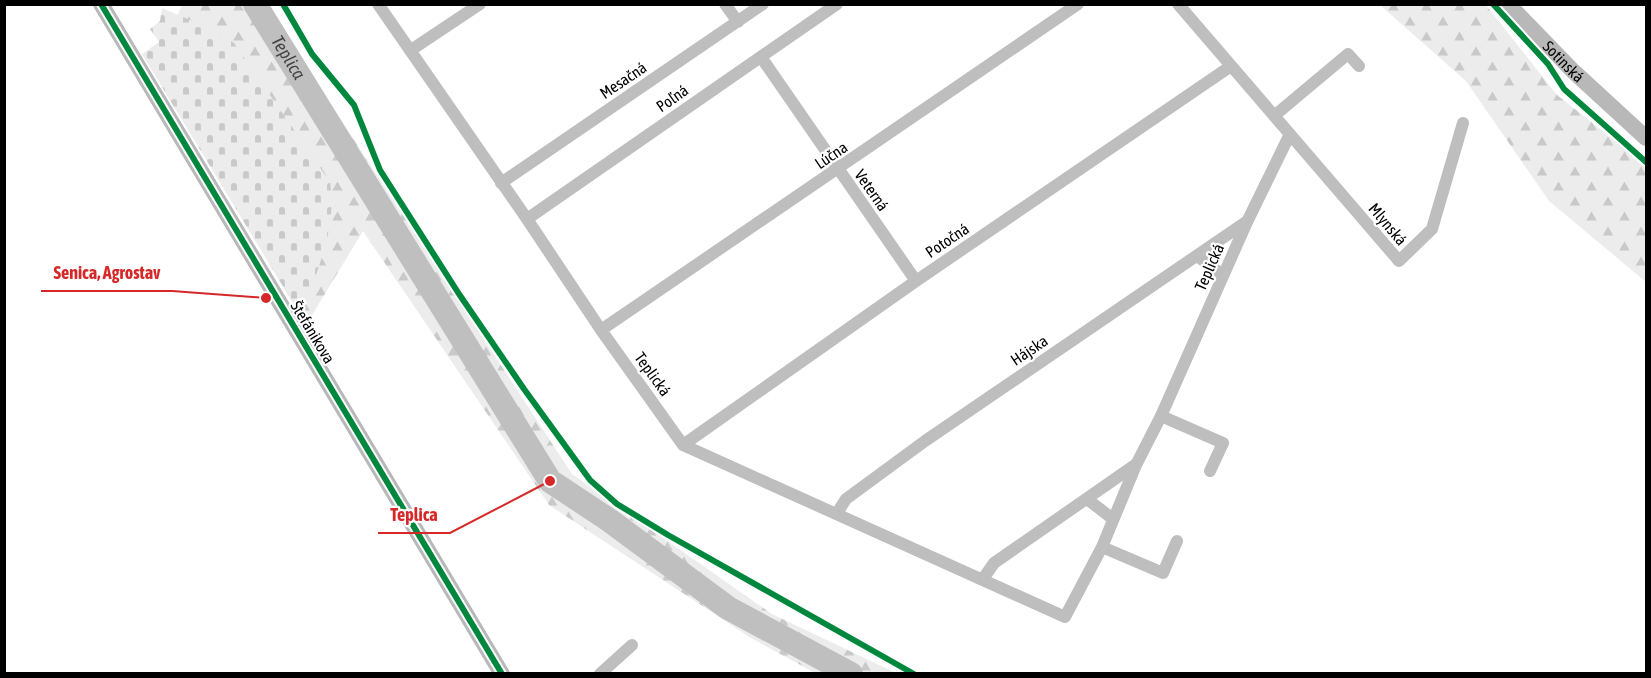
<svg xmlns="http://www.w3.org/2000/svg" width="1651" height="678" viewBox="0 0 1651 678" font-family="'Asap Condensed',sans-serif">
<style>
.forest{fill:url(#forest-firs)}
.cemetery{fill:url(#cemetery-stones)}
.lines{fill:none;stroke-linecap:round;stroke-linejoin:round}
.river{stroke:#bfbfbf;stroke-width:24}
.street{stroke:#bebebe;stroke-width:12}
.secondary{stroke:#b8b8b8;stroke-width:16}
.cycleway-casing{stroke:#fff;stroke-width:10}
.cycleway{stroke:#00873e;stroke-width:6}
.labels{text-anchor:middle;stroke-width:4.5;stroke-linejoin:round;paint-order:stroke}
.street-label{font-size:16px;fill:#000;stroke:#fff}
.water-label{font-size:18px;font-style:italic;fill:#444;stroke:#fff}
.leader{fill:none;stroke:#d62828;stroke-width:2}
.callout-dot{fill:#d62828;stroke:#fff;stroke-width:2}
.callout-label{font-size:18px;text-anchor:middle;font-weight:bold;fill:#d62828;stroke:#fff;stroke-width:4.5;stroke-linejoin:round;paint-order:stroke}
</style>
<defs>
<pattern id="forest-firs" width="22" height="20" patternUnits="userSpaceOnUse" patternTransform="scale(1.5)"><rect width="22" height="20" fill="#ececec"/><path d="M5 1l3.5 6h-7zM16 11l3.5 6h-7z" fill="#c9c9c9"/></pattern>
<pattern id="cemetery-stones" width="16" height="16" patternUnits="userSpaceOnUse" patternTransform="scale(1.5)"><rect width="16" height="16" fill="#ececec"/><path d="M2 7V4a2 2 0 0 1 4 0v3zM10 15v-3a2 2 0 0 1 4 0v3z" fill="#c9c9c9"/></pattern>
</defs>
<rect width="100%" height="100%" fill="#fff"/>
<!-- forest -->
<path class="forest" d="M182,5H266L572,474L772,614L896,673H815L751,638L549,505L363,231L306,325L153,67Z
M1380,5H1486L1557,95L1646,165V282L1549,201L1466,81Z"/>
<!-- cemetery -->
<path class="cemetery" d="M162,8L209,28L234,43L330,182C336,222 323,255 310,292L306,290L296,308L142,54L159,42L150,29L160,21Z"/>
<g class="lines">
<!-- river -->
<path class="river" id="s1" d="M255,4L550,481L609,520L728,608L851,674"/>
<!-- street -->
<path class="street" d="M378,4L527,219L601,330L683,445L1065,617L1102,547L1136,465L1161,416L1247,222L1290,134
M725,4L738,22
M1178,4L1399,261L1432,229L1463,123
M411,50L480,4
M761,57L916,281
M1274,116L1348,54L1359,66
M501,183L763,4
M527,219L837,4
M1197,256L1223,275
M601,330L1078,4
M1161,416L1223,443L1210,471
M683,445L916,281L1231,66
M1087,499L1113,519
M837,513L846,499L925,441L1246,222
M1102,547L1163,573L1177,541
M983,579L994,563L1135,465
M600,674L632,645"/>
<!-- secondary -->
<g class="secondary">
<path d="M101,4L502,674"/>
<path id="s2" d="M1508,4L1573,71L1646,138"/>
</g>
<!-- cycleway casing -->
<g class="cycleway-casing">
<path id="cycleway" d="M101,4L502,674
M283,4L312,54L354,105L380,170L459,294L524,389L590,480L617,504L668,535L914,674
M1493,4L1548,64L1564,89L1646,162"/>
</g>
<!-- cycleway -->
<use href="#cycleway" class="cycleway"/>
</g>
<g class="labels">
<!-- street labels -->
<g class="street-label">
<text dy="6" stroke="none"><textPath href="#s2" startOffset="80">Sotinská</textPath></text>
<text transform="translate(623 80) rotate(-34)" y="6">Mesačná</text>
<text transform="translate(672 98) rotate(-35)" y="6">Poľná</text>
<text transform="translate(831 155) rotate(-34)" y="6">Lúčna</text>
<text transform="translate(872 190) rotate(55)" y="6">Veterná</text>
<text transform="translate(1388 224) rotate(50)" y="6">Mlynská</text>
<text transform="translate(947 240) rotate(-34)" y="6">Potočná</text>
<text transform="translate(1209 267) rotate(-66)" y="6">Teplická</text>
<text transform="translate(313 332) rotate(59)" y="6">Štefánikova</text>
<text transform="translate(1029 350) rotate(-34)" y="6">Hájska</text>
<text transform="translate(653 374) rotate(54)" y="6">Teplická</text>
</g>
<!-- water labels -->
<g class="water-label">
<text dy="6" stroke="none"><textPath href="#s1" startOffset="63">Teplica</textPath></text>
</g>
</g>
<!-- callouts -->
<path class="leader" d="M266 298L172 291H41M550 481L450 533H378"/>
<g class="callout-dot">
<circle cx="266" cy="298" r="6"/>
<circle cx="550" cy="481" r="6"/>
</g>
<g class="callout-label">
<text x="107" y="279">Senica, Agrostav</text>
<text x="414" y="521">Teplica</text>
</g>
<!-- border -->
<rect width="1651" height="678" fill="none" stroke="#000000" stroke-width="12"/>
</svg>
